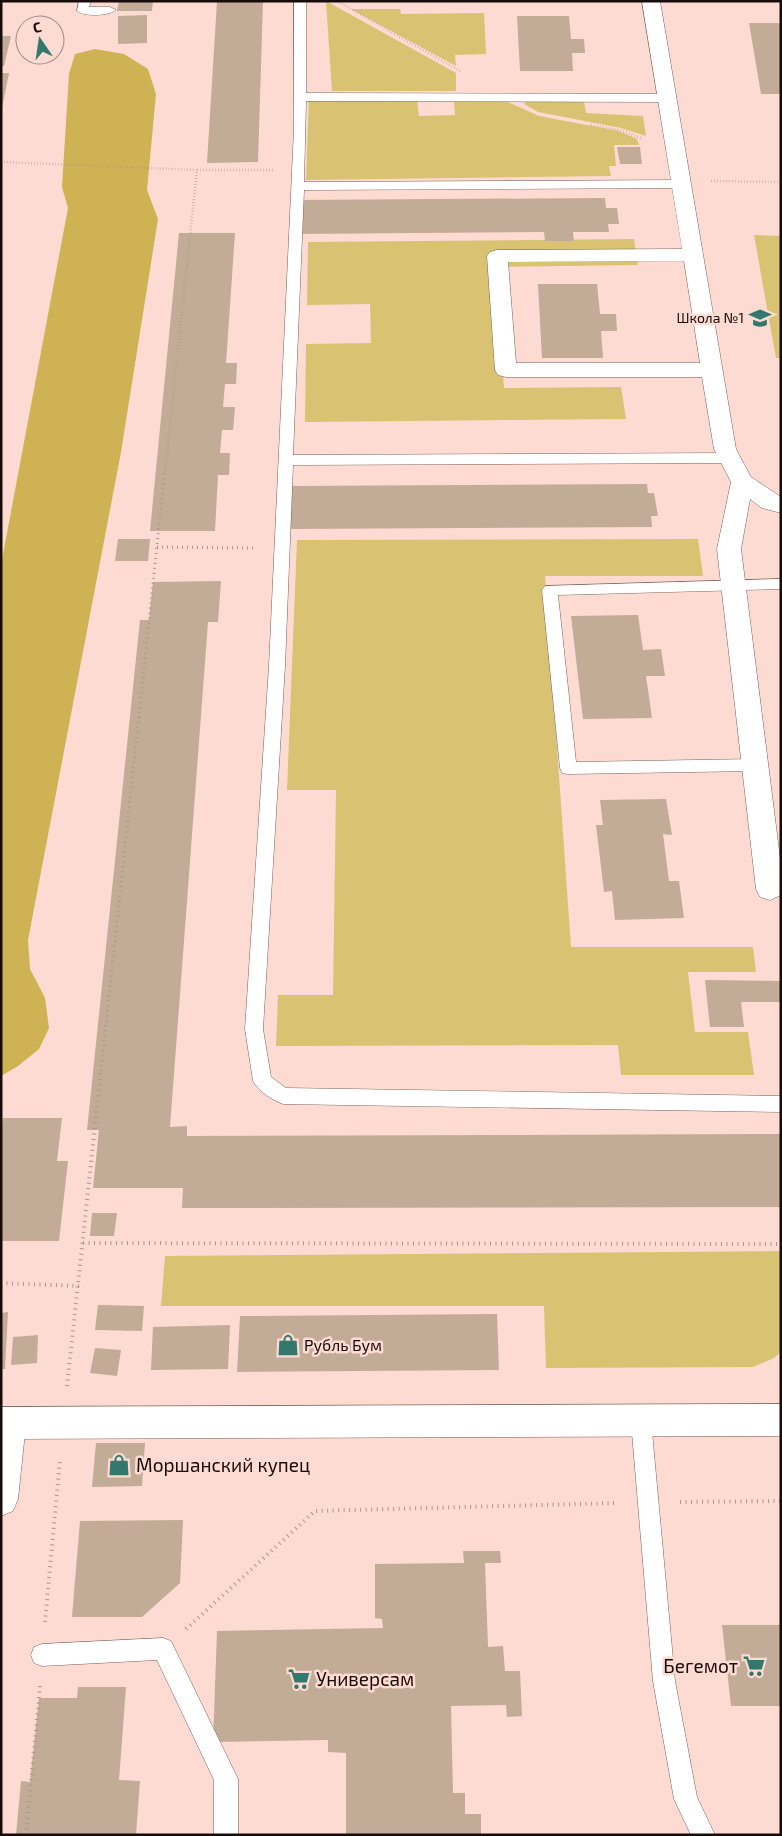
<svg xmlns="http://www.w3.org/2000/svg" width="782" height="1836" viewBox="0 0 782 1836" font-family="'Exo 2',sans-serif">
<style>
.green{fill:#dac273}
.forest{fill:#ceb254}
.building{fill:#c2ab97}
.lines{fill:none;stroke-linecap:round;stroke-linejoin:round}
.lane-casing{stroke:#7d6059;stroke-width:1}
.street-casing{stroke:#7d6059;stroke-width:1}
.secondary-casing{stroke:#7d6059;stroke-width:1}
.path-far2{stroke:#af958e;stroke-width:2.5;stroke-dasharray:0.5 2.5;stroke-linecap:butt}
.path-far1{stroke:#af958e;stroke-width:3;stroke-dasharray:1 4;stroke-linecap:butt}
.path{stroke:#af958e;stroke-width:4;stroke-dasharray:1 4.5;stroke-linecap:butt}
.lane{fill:#fff;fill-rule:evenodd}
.street{fill:#fff;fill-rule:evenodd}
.secondary{fill:#fff;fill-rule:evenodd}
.labels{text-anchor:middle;stroke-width:5;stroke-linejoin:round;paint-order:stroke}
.far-poi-label{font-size:14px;fill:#170c09;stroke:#fddbd2;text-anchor:end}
.poi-label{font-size:16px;fill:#170c09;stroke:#fddbd2;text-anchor:start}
.near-poi-label{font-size:19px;fill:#170c09;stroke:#fddbd2;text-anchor:start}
</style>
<rect width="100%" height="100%" fill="#fddbd2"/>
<!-- green -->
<path class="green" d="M326,1L456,73V91H332Z
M351,9H400L401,14L484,13L486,54L455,55L456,66Z
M309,97L417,100L419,116L455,115L454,102H508L539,116L619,131L637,139L639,145H614L616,166H609L611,176L306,180Z
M526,102H584L586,113L643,116L646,136L621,128L538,112L524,104Z
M754,235L781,236V358H776Z
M634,239L638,265L495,267L504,388L621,387L626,419L305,422L306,344L371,343L370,304L307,305L308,242Z
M698,539L703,576H545L571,947H753L756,972H688L695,1032H748L754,1075H621L618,1045L276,1046L278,995H333L336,790H287L297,540Z
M781,1251V1352L774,1358L753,1367L546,1368L544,1306H161L165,1256Z"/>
<!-- forest -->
<path class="forest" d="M95,49L124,54L148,69L156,94L147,190L158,219L121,452L28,940L30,969L45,998L49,1028L39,1049L18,1066L1,1076V565L68,208L62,187L69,74L75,54Z"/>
<!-- building -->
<path class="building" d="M119,1H153L152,11H117Z
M217,1H263L258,162L207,163Z
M147,15V43L118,44V16Z
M517,16H569L571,39H584L585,53H572L573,71H520Z
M749,23H781V94H761Z
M1,36H11L4,66H1Z
M1,73H9L2,108H1Z
M617,147H640L642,164H620Z
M605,198L606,208H617L619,224H608L609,232H573L574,241H545L544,232L296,234V200Z
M179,233H235L226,363H237L236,384H225L223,407H235L233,430H222L220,453H230L229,475H218L215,531H150Z
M538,284H597L600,314H616L617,331H601L603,358H542Z
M647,484L648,493H654L658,516H651L652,527L288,529L289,486Z
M118,539H150L148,561H115Z
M221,581L218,622H208L170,1127L187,1126V1136L781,1134V1207L182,1208L183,1188H93L99,1130H87L140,620H149L153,582Z
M638,615L643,650L661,649L665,676H646L652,718L583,719L571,616Z
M666,799L672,835L663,834L669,881H679L684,918L615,920L612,891L604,892L596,825H603L600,800Z
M705,980L781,981V1002H741L744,1027H710Z
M3,1118H62L57,1161H68L59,1241H1V1133Z
M92,1213H117L114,1236H90Z
M98,1305L144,1306L142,1331L95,1330Z
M8,1312L5,1369H1V1313Z
M497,1314L499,1370L237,1372L240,1316Z
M230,1325L228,1369L151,1370L153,1327Z
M38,1335L37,1363L11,1365L13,1337Z
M95,1348L121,1350L117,1376L90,1373Z
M96,1443H145L142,1486L92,1487Z
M183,1520L180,1583L142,1617H72L80,1521Z
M463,1551H500L501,1563H485L488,1647L503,1646L505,1671H520L522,1716L507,1717L506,1705L451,1706L453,1793H465V1814H481V1835H346V1753L328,1752V1740L213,1742L217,1631L383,1628L382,1619L375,1618V1564L464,1563Z
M722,1625H781V1706H731Z
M78,1687H126L119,1780L140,1781L136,1835H16L21,1781L30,1782L39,1698H77Z"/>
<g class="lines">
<!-- lane casing -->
<g class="lane-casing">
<path id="lane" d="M79,1H91L89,7H110L116,10C109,16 84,17 77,11Z
M294,1H306V93L667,94L673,98L667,102L306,101L304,182L681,180L687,184L681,188L304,190L293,455L730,453L735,455L737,458L735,461L730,463L293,465L285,666L263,1029L271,1077L286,1088L781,1096V1112L283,1104C272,1100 258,1091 253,1081L245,1029L269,666L294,129Z
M781,579V589L558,595L576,762L755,759L761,761L763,765L761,769L755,771L568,774L562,773L560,768L542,590L545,586Z
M641,1411L648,1414L651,1421L675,1681L697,1797L715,1835H691L674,1799L653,1681L631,1421L634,1414Z
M163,1638L171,1641L238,1779V1835H214V1780L157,1660L42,1666L34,1663L31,1655L34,1647L42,1644Z"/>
</g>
<!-- street casing -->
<g class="street-casing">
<path id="street" d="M642,1H660L736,449L751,477L781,497V513L762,508L750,499L741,549L781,866V895L770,900L760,897L756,889L717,549L731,482L714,449L702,377H506L498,375L495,370L487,256L490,252L497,250L682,249ZM684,261L700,363H516L508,262Z
M10,1407L22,1412L26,1423L18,1499L13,1511L1,1516V1411Z"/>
</g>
<!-- secondary casing -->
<g class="secondary-casing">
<path id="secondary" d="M781,1404V1436L1,1439V1407Z"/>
</g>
<!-- path-far2 -->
<path class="path-far2" d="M337,1L460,71
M591,125L620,130L643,139
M1,162L197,170
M711,181L781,182
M165,471L197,170H273"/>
<!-- path-far1 -->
<path class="path-far1" d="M157,547L254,548
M101,1071L165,470"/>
<!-- path -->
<path class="path" d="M83,1243L781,1244
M1,1283L79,1286
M67,1386L101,1070
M680,1502L781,1501
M45,1622L60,1459
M186,1629L315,1511L616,1503
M26,1835L40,1686"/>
<!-- lane -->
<use href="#lane" class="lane"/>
<!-- street -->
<use href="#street" class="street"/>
<!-- secondary -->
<use href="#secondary" class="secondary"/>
</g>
<!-- icons -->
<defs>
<g id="school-bare" transform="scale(1.725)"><path d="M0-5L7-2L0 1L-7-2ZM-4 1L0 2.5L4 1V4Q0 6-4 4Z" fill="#33786c" stroke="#fddbd2" stroke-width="2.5" paint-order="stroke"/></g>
<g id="shop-bare" transform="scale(1.725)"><path d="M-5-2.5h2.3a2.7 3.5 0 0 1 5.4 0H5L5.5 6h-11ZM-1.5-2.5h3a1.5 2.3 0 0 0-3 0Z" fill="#33786c" stroke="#fddbd2" stroke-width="2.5" paint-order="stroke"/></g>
<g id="supermarket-bare" transform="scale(1.725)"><path d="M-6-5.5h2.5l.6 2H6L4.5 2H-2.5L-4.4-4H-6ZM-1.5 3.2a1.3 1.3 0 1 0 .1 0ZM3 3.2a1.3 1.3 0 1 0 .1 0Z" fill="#33786c" stroke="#fddbd2" stroke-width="2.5" paint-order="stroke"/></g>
</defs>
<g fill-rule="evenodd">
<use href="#school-bare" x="760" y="318"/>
<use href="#shop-bare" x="288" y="1345"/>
<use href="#shop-bare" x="119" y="1465"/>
<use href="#supermarket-bare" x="754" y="1666"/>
<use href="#supermarket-bare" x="299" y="1679"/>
</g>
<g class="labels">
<!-- far-poi labels -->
<g class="far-poi-label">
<text x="744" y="323">Школа №1</text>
</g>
<!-- poi labels -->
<g class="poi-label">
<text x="304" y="1351">Рубль Бум</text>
</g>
<!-- near-poi labels -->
<g class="near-poi-label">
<text x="136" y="1472">Моршанский купец</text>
<text x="738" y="1673" text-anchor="end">Бегемот</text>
<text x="316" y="1686">Универсам</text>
</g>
</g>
<!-- border -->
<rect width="782" height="1836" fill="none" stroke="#170c09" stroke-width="5"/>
<!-- north arrow -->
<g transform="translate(40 40) rotate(347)"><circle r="24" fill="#fddbd2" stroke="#a18882"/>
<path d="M0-4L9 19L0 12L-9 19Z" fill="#33786c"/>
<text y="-8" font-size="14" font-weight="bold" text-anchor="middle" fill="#170c09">С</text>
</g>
</svg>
